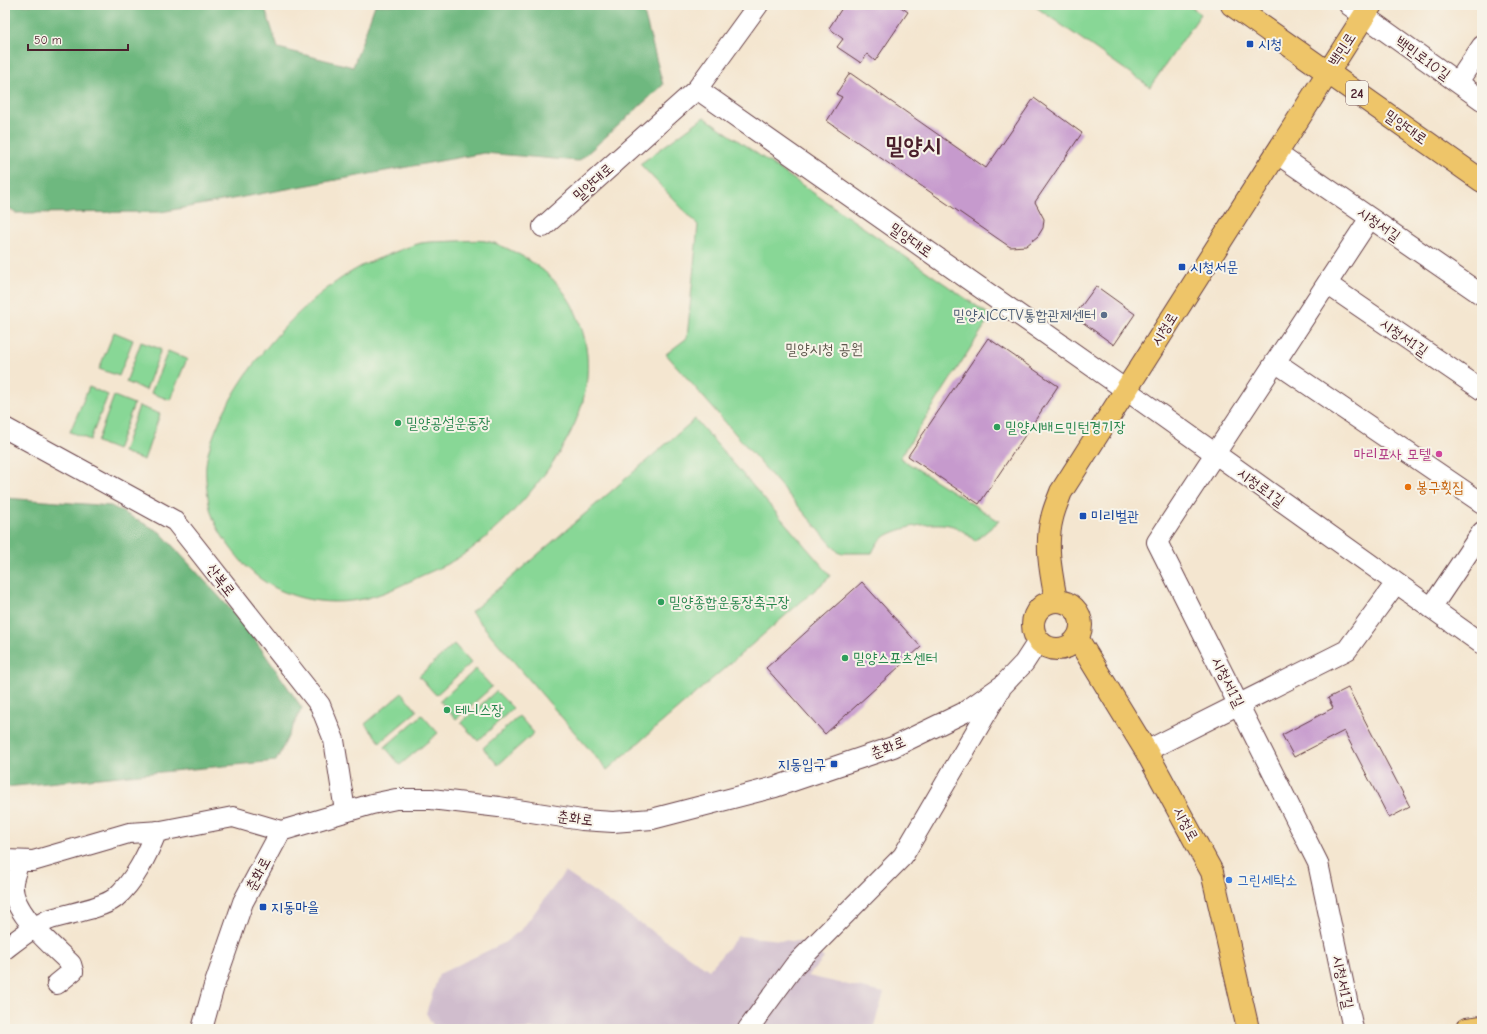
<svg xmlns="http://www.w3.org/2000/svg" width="1487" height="1034" viewBox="0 0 1487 1034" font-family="'Comic Neue','Poor Story',sans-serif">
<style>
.industrial{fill:#d0bdcd}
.green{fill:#88d796;stroke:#697b60}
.forest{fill:#6eb87f;stroke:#5c6c55}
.building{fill:#c69acd}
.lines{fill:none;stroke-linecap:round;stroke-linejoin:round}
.minor-casing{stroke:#643d44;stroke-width:22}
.major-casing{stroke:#643d44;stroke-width:24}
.minor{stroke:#fff;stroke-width:20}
.major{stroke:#eec569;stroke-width:22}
.transit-dot{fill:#1a4fb4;stroke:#f7f3e8;stroke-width:1.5}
.service-dot{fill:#5c6f8a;stroke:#f7f3e8;stroke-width:1.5}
.leisure-dot{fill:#2e9e5b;stroke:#f7f3e8;stroke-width:1.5}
.hotel-dot{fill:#d1479c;stroke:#f7f3e8;stroke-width:1.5}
.food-dot{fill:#e8710a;stroke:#f7f3e8;stroke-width:1.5}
.shop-dot{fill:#3f7fe0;stroke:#f7f3e8;stroke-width:1.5}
.labels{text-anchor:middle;stroke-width:4;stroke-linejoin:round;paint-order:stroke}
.shield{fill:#f7f3e8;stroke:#7e5f64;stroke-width:1}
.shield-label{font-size:14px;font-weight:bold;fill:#4a1f2b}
.transit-label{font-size:15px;fill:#164399;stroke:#f7f3e8;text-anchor:start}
.street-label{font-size:15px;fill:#4a1f2b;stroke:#f7f3e8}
.service-label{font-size:15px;fill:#4e5e75;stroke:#f7f3e8;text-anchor:end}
.park-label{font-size:15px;fill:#5d564b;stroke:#f7f3e8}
.leisure-label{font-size:15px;fill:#27864d;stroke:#f7f3e8;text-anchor:start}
.hotel-label{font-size:15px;fill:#b23c85;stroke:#f7f3e8;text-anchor:end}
.food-label{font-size:15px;fill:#c56008;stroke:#f7f3e8;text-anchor:start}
.shop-label{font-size:15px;fill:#366cbe;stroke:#f7f3e8;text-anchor:start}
.town-label{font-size:23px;font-weight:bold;fill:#4a1f2b;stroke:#f7f3e8}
</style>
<rect width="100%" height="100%" fill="#f7f3e8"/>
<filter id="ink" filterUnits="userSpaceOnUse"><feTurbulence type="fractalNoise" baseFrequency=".025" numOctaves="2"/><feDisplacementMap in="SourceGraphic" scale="8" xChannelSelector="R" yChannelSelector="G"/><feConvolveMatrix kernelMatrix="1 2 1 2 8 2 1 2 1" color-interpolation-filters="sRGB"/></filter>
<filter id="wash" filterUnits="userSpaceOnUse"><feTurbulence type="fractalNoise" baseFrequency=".012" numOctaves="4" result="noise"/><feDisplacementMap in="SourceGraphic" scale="16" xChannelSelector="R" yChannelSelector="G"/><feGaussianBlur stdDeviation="0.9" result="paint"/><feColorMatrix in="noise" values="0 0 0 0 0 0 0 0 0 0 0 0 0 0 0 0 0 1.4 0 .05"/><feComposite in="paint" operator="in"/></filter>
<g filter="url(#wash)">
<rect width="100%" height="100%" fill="#f4e6d0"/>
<!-- industrial -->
<path class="industrial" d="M565,872L709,970L738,936L803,942L824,958L808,976L884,993L873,1029H435L426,1013L439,974L504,943L522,929Z"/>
<!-- green -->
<path class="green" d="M1033,5H1188L1201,14L1150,87Z
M704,117L991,316L900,458L999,521L975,541C967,534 959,527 949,525C931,521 894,528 880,540C877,543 874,549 872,553H839L666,354L687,338L698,225L640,164Z
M456,241C467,241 480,239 490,242C496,243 501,246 506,248C533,260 556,277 571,303C586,331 591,360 585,392C575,446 520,510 478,544C461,558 442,567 423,575C402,585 381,596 358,600C317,607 271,595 243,563C228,546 213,526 209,504C207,490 204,472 207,458C222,387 302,294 368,263C383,257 406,247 421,243C432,241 445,242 456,241Z
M114,332L133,340L119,376L99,369Z
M141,342L161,349L146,390L126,382Z
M168,351L187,359L170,400L151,393Z
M89,387L108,395L90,440L70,432Z
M114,396L134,404L117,450L97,442Z
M139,406L160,414L144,460L123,452Z
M695,419L831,576L607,770L471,612Z
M454,644L471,663L436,695L419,676Z
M476,669L492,687L456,719L440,701Z
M496,691L513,708L478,741L461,723Z
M402,693L417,711L380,742L365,724Z
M422,715L438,733L400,765L385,747Z
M519,716L534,733L498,765L483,748Z"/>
<!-- forest -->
<path class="forest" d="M5,5H264L278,48L353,67L375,5H642L663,85L579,161L484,153L161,212L15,213L5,204Z
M5,498L111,506L160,532L244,624L302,708L276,761L5,787Z"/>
<g id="blocks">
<!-- building -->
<path class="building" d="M844,5H898L908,12L875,61L867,54L861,63L837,47L843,39L829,28Z
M850,73L986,168L1034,98L1082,133L1035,202L1044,219L1043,228L1038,236L1026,246L1010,247L827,121L842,97L836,94Z
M1096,286L1135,314L1114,345L1074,316Z
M988,338L1058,386L979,504L908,456Z
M862,582L921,647L825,734L766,668Z
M1348,688L1410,807L1389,818L1344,731L1294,757L1282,735L1333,708L1328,698Z"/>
</g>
</g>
<g filter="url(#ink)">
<use href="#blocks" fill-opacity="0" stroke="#643d44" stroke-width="1"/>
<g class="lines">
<!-- minor casing -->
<g class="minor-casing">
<path id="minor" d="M758,5L697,89L1126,390L1482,644
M1349,5L1482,100
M1458,82L1482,46
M1276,153L1482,295
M543,227L697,89
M1327,284L1482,390
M1275,362L1482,503
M5,428L175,521L320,705L334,740L345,811
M1431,608L1482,532
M1146,751L1347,650L1396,583
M5,860L33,861L129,833L161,831L233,817L281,831
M19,861C17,868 14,876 13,882C9,911 53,946 71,964L73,971L57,984
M5,949C18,939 33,927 48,920C65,914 101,909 115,898C135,881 147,855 157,831
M202,1029L214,986L243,902L281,831L372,804L396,799H431L499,807L582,820L613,822L652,819L775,787L893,747L963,713L1003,685L1024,663L1039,640
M748,1029L795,965L903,856L1000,690
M1353,1029L1318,863L1157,542L1370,218"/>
</g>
<!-- major casing -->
<g class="major-casing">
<path id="major" d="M1232,5L1482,181
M1056,600C1051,573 1045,545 1052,518C1054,509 1058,500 1061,492L1371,5
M1033 625a24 24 0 1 1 48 0a24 24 0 1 1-48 0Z
M1077,638L1146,751L1212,872L1248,1029
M1467,1029L1482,1027"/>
</g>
<!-- minor -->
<use href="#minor" class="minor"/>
<!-- major -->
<use href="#major" class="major"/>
</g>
</g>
<!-- markers -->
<g class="transit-dot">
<rect x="1246" y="40" width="8" height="8" rx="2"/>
<rect x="1178" y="263" width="8" height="8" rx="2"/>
<rect x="1079" y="512" width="8" height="8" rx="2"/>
<rect x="830" y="760" width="8" height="8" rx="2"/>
<rect x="259" y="903" width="8" height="8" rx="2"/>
</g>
<circle class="service-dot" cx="1104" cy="315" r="4"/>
<g class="leisure-dot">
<circle cx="398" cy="423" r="4"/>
<circle cx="997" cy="427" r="4"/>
<circle cx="661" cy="602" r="4"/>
<circle cx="845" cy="658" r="4"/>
<circle cx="447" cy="710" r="4"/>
</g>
<circle class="hotel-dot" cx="1439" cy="454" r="4"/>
<circle class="food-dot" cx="1408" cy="487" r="4"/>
<circle class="shop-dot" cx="1229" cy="880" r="4"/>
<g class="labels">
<!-- shield labels -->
<rect class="shield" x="1346" y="81" width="22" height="24" rx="3"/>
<g class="shield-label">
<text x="1357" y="98">24</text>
</g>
<!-- transit labels -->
<g class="transit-label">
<text x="1258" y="49">시청</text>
<text x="1190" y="272">시청서문</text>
<text x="1091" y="521">미리벌관</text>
<text x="826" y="769" text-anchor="end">지동입구</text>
<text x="271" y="912">지동마을</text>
</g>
<!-- street labels -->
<g class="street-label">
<text transform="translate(1342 49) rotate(-57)" y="5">백민로</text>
<text transform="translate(1423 58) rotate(36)" y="5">백민로10길</text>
<text transform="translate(1406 127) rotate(35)" y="5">밀양대로</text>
<text transform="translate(593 182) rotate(-42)" y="5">밀양대로</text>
<text transform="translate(1379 224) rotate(35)" y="5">시청서길</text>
<text transform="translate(911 240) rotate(35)" y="5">밀양대로</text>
<text transform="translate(1164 329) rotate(-58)" y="5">시청로</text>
<text transform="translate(1404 337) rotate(35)" y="5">시청서1길</text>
<text transform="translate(1261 487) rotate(36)" y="5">시청로1길</text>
<text transform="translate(221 580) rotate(52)" y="5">산복로</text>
<text transform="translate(1228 682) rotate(63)" y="5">시청서1길</text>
<text transform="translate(888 747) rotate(-22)" y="5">춘화로</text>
<text transform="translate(575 818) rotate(7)" y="5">춘화로</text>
<text transform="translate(1186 824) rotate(62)" y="5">시청로</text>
<text transform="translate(258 874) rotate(-62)" y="5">춘화로</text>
<text transform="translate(1343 982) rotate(78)" y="5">시청서1길</text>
</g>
<!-- service labels -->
<g class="service-label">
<text x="1096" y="320">밀양시CCTV통합관제센터</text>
</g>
<!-- park labels -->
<g class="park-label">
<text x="824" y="354">밀양시청 공원</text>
</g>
<!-- leisure labels -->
<g class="leisure-label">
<text x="406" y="428">밀양공설운동장</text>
<text x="1005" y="432">밀양시배드민턴경기장</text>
<text x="669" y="607">밀양종합운동장축구장</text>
<text x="853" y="663">밀양스포츠센터</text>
<text x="455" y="715">테니스장</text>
</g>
<!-- hotel labels -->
<g class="hotel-label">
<text x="1431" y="459">마리포사 모텔</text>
</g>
<!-- food labels -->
<g class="food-label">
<text x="1416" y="492">봉구횟집</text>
</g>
<!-- shop labels -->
<g class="shop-label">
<text x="1237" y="885">그린세탁소</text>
</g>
<!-- town labels -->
<g class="town-label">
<text x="913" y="153">밀양시</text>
</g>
</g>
<!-- margin -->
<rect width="1487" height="1034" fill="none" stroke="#f7f3e8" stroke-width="20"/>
<!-- scale -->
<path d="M28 44v6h100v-6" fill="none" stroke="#4a1f2b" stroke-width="2"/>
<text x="34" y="44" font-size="12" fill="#4a1f2b" stroke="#f7f3e8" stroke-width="3" paint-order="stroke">50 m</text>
</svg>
